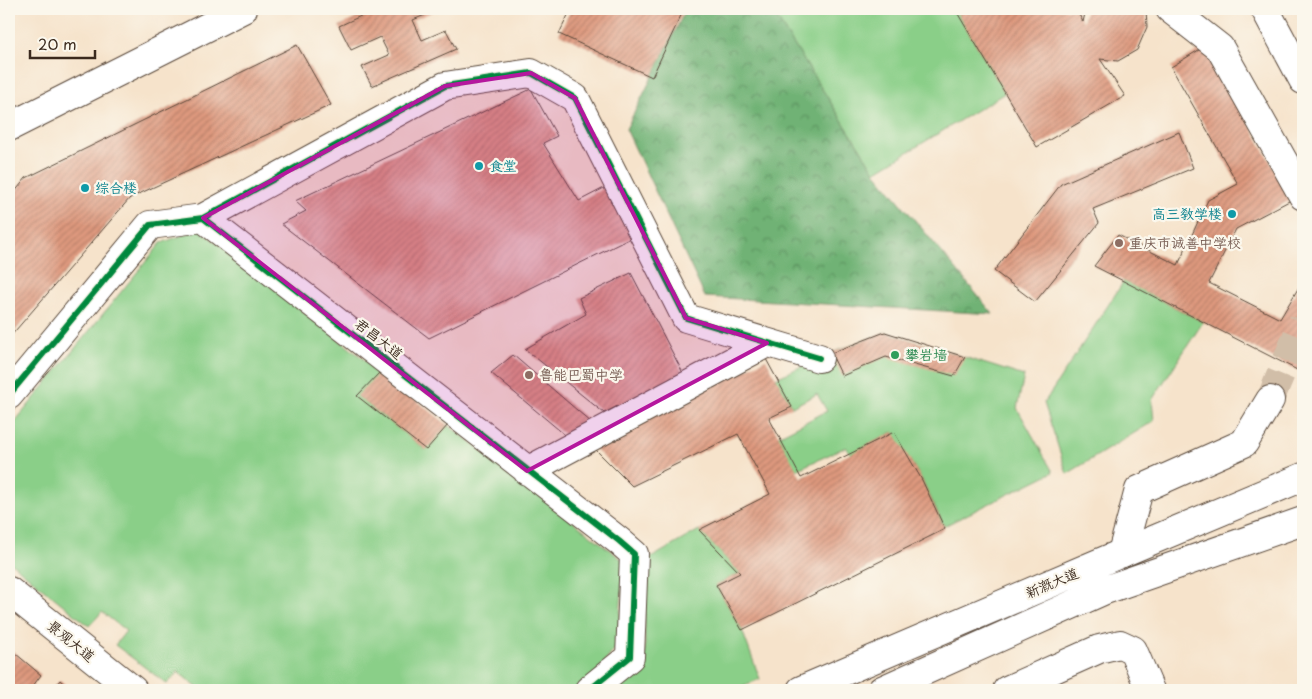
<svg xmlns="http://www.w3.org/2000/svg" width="1312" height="699" viewBox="0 0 1312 699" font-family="'Playpen Sans','LXGW WenKai TC',sans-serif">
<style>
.green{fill:#8acf88;stroke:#627c53}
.forest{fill:url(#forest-crowns);stroke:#556e49}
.building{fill:url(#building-hatch)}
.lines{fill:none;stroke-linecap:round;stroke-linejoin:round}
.minor-tunnel{stroke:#d1bea8;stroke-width:28;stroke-dasharray:28 14;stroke-linecap:butt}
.minor-casing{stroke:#574638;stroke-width:30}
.major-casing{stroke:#574638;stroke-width:30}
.minor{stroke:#fff;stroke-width:28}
.major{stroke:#fff;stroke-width:28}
.cycleway-casing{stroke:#fbf7ec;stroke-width:9}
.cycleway{stroke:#00873e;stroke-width:6}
.marked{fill:#b5179e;fill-opacity:0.2;stroke:#b5179e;stroke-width:4;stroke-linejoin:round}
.culture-dot{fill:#0f9aa8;stroke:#fbf7ec;stroke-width:2}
.education-dot{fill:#8d6e63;stroke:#fbf7ec;stroke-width:2}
.leisure-dot{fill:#2e9e5b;stroke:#fbf7ec;stroke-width:2}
.labels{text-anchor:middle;stroke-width:4.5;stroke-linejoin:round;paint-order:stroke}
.culture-label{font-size:14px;fill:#0d838f;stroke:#fbf7ec;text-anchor:start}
.education-label{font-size:14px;fill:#785e54;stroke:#fbf7ec;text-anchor:start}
.street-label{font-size:14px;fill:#3b2a1e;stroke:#fbf7ec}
.leisure-label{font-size:14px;fill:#27864d;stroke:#fbf7ec;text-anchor:start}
</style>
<defs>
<pattern id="forest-crowns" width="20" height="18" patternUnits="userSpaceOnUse" patternTransform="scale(1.25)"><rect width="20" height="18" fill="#6fb274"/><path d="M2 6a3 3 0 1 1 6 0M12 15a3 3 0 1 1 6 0" fill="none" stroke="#5c915f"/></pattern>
<pattern id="building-hatch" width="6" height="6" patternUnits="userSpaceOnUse" patternTransform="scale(1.25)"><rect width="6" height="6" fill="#de997e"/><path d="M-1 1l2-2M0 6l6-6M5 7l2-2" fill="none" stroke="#b57d67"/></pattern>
</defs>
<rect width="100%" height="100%" fill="#fbf7ec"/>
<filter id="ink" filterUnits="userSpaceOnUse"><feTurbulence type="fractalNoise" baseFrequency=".02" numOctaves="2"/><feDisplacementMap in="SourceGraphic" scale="10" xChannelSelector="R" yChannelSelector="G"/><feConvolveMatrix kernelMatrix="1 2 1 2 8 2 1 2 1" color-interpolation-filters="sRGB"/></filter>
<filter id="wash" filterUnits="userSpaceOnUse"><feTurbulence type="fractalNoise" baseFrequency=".0096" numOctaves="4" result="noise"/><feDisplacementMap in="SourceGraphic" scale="20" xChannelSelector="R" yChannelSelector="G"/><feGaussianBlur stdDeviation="1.12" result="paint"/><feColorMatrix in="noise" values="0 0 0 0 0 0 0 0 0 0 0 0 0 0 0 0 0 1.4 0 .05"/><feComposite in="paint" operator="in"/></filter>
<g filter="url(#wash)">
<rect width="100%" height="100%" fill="#f6e3cb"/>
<!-- green -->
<path class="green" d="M771,9H955L1005,93L875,172Z
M199,229L380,372L357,396L426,450L448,425L624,561L618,645L596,673L577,690H198L199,689L178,672L167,684L115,645L126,631L102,612L89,626L9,561V429L161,243Z
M1124,281L1203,322L1152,400L1154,421L1067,474L1044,403Z
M885,332L1024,376L1017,408L1053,472L944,526L922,480L893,432L851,454L846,447L796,470L778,436L827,411L817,394L792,407L776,378L831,353Z
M699,530L740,573L716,585L742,630L760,679L733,690H607L645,658L644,562Z"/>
<!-- forest -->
<path class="forest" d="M686,9H771L875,172L993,314L705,297L626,129Z"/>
<g id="blocks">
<!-- building -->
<path class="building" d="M376,9H439L413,20L422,40L446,30L456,49L372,86L362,67L389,55L380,37L351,50L339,26Z
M571,9H684L652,77L559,34Z
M955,9H1076L1083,22L1086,9H1146L1147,27L1137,50L1118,61L1100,59L1125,96L1037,147Z
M297,45L331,105L130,198L9,338V199L26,178Z
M1207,45L1291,200L1236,229L1209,283L1280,319L1299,287L1303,285V373L1094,266L1118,235L1178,265L1208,200L1238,184L1171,67Z
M531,89L557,136L543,143L579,201L606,187L633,237L429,338L281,224L306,211L295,201Z
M1179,132L1193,168L1093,209L1099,223L1035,302L994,271L1061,184Z
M631,273L683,373L604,413L525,349L586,314L579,298Z
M885,332L965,357L954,376L886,357L842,376L831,353Z
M513,355L592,423L565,435L491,373Z
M766,359L792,407L769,418L801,478L894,432L922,480L945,529L742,630L716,585L740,573L699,530L770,494L738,434L632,486L591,445Z
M380,372L448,425L426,450L357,396Z
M9,648L41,675L30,690H9Z
M60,680L71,690H52Z"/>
</g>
</g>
<g filter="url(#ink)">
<use href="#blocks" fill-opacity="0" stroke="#574638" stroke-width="1"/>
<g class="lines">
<!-- minor-tunnel -->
<path class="minor-tunnel" d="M1270,400L1303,321"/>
<!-- minor casing -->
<g class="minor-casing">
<path id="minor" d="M1170,9L1220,48L1303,196
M9,127L243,9
M203,218L445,86L531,73L575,98L686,318L819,358
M9,395L150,225L203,218L619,541L634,554L630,657L589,690
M527,471L767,343
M1122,553L1139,490L1244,443L1270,400
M9,591L133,690
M1007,690L1099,649L1120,644L1133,650L1150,690"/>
</g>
<!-- major casing -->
<g class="major-casing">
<path id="major" d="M1265,9L1303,80
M801,690L1096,564L1303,477
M882,690L1105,590L1303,521"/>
</g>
<!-- minor -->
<use href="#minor" class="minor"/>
<!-- major -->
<use href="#major" class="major"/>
<!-- cycleway casing -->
<g class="cycleway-casing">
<path id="cycleway" d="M203,218L445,86L531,73L575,98L686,318L819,358
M9,395L150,225L203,218L619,541L634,554L630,657L589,690"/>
</g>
<!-- cycleway -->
<use href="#cycleway" class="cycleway"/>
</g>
</g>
<!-- marked area -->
<path class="marked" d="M531,73L575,98L686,318L767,343L527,471L203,218L445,86Z"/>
<!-- markers -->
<g class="culture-dot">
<circle cx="479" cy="166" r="5"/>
<circle cx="85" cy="188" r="5"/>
<circle cx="1232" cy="214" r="5"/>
</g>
<g class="education-dot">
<circle cx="1119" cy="243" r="5"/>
<circle cx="529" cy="375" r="5"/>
</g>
<circle class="leisure-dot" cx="895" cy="355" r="5"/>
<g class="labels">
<!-- culture labels -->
<g class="culture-label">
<text x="489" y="171">食堂</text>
<text x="95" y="193">综合楼</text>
<text x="1222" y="219" text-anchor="end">高三教学楼</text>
</g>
<!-- education labels -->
<g class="education-label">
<text x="1129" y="248">重庆市诚善中学校</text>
<text x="539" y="380">鲁能巴蜀中学</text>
</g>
<!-- street labels -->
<g class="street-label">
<text transform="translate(379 339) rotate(38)" y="5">君昌大道</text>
<text transform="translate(1052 583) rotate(-23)" y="5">新溉大道</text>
<text transform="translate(71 641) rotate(39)" y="5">景观大道</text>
</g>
<!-- leisure labels -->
<g class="leisure-label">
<text x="905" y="360">攀岩墙</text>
</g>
</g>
<!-- margin -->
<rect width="1312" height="699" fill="none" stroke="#fbf7ec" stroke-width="30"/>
<!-- scale -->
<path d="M30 50v8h65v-8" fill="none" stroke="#3b2a1e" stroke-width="2.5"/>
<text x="38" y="50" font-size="15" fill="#3b2a1e" stroke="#fbf7ec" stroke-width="4" paint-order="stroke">20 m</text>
</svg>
